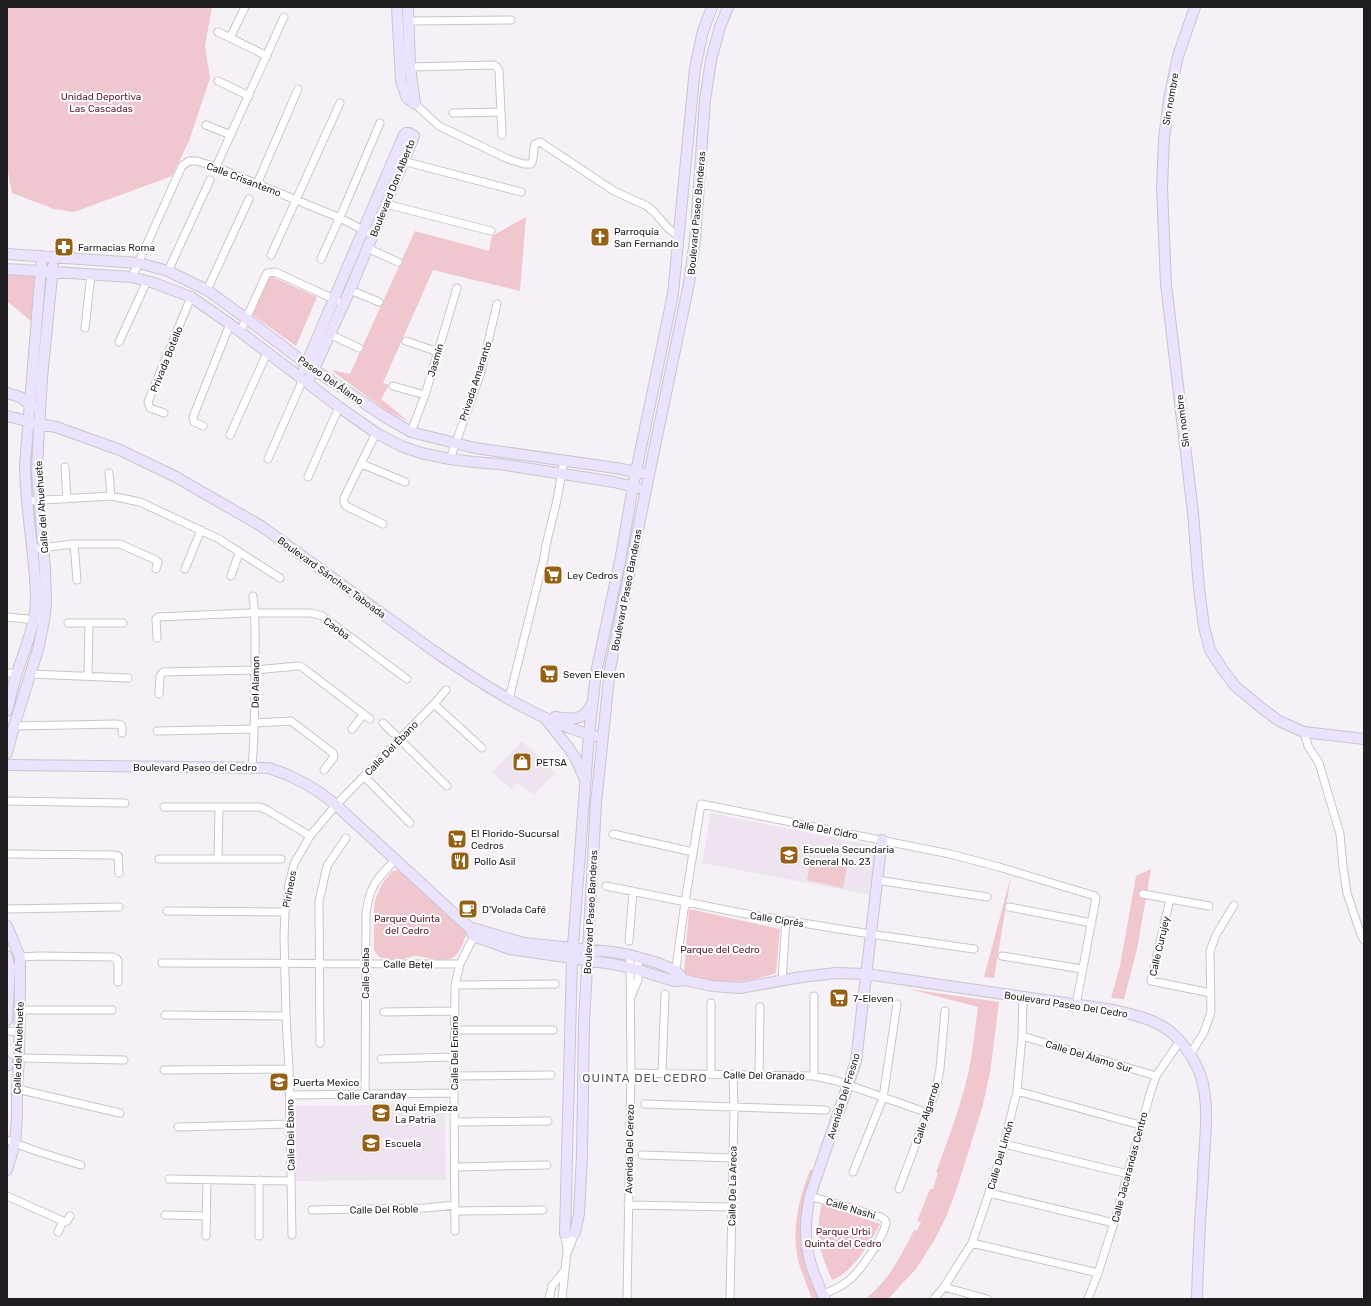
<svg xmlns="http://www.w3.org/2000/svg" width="1371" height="1306" viewBox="0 0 1371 1306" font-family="Rubik,sans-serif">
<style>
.built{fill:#eee4f0}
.green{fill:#f0c6cf}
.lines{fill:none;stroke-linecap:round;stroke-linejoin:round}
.street-casing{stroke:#cac5cb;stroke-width:9}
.secondary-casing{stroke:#cac5cb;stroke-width:12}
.street{stroke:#fff;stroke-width:7}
.secondary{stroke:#ebe3fd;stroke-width:10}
.labels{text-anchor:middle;stroke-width:4;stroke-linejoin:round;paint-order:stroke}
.park-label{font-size:10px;fill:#5d2134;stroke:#fff}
.street-label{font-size:10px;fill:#1f1d1f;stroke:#fff}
.poi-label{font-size:10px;fill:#1f1d1f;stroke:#fff;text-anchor:start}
.quarter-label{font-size:12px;letter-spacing:1px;fill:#59545a;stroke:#fff}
</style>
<rect width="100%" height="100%" fill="#f6f1f7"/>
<!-- built -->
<path class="built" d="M522,741L555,773L534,795L518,783L511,789L492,772Z
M711,813L875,846L871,895L702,863Z
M445,1104L446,1180L296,1181V1106Z"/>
<!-- green -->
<path class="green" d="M7,7H212L205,46L210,78L189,141L172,176L74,212L54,209L12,193L7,166Z
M526,217L520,291L433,270L383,383L389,385L381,399L408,421L388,412L331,370L350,374L415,231L489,251L492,236Z
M7,272C17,272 32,270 36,280L33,323L7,301Z
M264,273L317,297L296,346L247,311Z
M811,860L847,867L843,888L807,880Z
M1151,869L1137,949L1124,999L1111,998L1120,966L1136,876Z
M400,870L450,918L467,933C458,955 457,963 431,959C426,958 420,956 415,956C411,956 407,958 403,959C395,960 387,959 379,957L374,950V909L375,900L382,884L392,871Z
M1011,876L994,978L984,977Z
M689,909L780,929L776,973C757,980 722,986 702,980C696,979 690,975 684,973Z
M909,989L999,1002L990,1073L982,1108L958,1185L947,1215L935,1239L916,1269L888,1299H865C887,1283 903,1253 914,1230L917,1231L921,1222L917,1221L930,1189H933L938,1173L936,1172C948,1140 960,1108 968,1074C973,1052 975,1029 978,1007Z
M810,1170H813C802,1202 796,1232 806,1265C809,1277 815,1288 821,1299H812C808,1288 804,1278 800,1267C790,1234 798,1201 810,1170Z
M822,1204L880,1224C871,1242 852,1273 832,1280C820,1252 814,1235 822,1204Z"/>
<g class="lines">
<!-- street casing -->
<g class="street-casing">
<path id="street" d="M409,21L511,20
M218,32L267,56
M230,38L245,7
M410,67L493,65L497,67L499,71L501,112L453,113
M218,81L249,96
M415,104L439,126L508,159L524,164H531C535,158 532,151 535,144L540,142L614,191L647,206L654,212L668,228L679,237
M501,112L502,135
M206,125L231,135
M399,160L521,192
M216,167L284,17
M257,184L298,89
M386,204L491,231
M367,248L398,262
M271,255L340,103
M321,259L344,208L380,123
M168,271L210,180
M132,277L182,166L189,161H197L216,167L340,218L367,232
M207,290L249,199
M350,290L379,302
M85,328L91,274
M240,332L267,273L275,272L338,301
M329,334L359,348
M406,341L438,352
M119,342L147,281
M393,386L425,395
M164,413L150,408L148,402L191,297
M203,426L194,422L193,417L230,324
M411,432L425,395L457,288
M376,433L344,498V502L346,506L383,524
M230,435L267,353
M268,459L301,384L300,377
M450,459L481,372L497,304
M362,464L405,482
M65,467L67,499
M109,473L111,496
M308,477L339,407
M27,501L111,496L140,502L219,539L280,578
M74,544L77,580
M32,549L74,544H120L156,560L158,562L156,569
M185,569L201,530
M231,576L239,553
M7,617L38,620
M68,623H123
M157,638L156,619L158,617L248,613H311L322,616L407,679
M7,673H17
M30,674L128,678
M88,676L89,623
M159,694L160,676L163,672L255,670L298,666L302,667L370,719
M509,699L544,558L546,545L557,500L564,460
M434,704L482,748
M254,723L291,721L333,753L334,757L324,770
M383,723L447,786
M14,726L117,724L121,725L122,727V733
M352,729L363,715
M157,731L254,729
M1304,732L1308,746L1319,763L1340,834L1343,867L1347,893L1361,935L1364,940
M252,767C255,732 255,697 255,661C255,640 256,618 253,596
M364,776L410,823
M7,801L125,803
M164,807H260L267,810L310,836
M613,834L693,852
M7,854L113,855L118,856L119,873
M159,859H281
M218,859L219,807
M877,880L987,897
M606,886L741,913L870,934L974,949
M1143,894L1209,906
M1170,899L1151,981L1211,993
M1009,907L1092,923
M7,909L119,907
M167,911L285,912
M629,941L633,891
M1002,956L1082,969
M20,957L39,956L113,957L117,959L118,961V982
M162,963L460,964
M675,975L685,902L701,804L950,854L999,867L1095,896L1096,898L1076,1005
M782,981L786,920
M455,985L555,984
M814,996V1076
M631,997L638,980V957
M20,1010H112
M384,1012L454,1011
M165,1015L286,1016
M454,1030H553
M7,1031L19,1032
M1022,1036L1156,1076
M320,1043L319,902L327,866L346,838
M1190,1055L1204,1032L1211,1012L1210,951L1216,935L1234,905
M19,1058L124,1060
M381,1059L454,1057
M164,1070L289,1069
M631,1073L814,1076L837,1081L928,1113
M662,1073L665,994
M711,1073V1003
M759,1074L760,1007
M454,1076L551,1075
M17,1089L120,1113
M1017,1091L1140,1125
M290,1095L454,1093
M365,1095L366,913C370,885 376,880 395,860
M645,1104L826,1110
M454,1122L548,1121
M178,1127L290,1124
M7,1140L36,1151L81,1165
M1004,1144L1128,1174
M642,1155L733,1158
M455,1167L547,1165
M853,1172L883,1098L897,1004
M169,1179L291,1181
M899,1189L936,1090L940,1069L945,1011
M989,1193L1114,1223
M7,1196L65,1222L67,1221L70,1216
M810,1196L881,1217L885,1220L886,1223C883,1238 860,1272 848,1281C840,1287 832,1291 823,1294
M628,1205L732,1207
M312,1210L425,1208L455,1205
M455,1211L543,1210
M165,1215L207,1216
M455,1231L454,1093L455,985L460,964L476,932
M58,1232L63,1221
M292,1235L289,1069L286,1016L284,937L285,912L289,884L294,864L310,836L336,805L434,704L446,690
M206,1236L207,1180
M259,1236V1180
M972,1243L1098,1273
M568,1251L575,1233
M944,1287L987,1299
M549,1299L552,1286L565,1270
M562,1299L567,1251L565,1234
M627,1299L631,1073L630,955
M730,1299L734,1108L733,1074
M934,1299L944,1287L972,1243L989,1193L1004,1144L1017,1091L1022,1036L1023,997
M1088,1299L1098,1273L1114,1223L1150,1094L1156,1076L1180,1041"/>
</g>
<!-- secondary casing -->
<g class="secondary-casing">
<path id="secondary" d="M397,7L401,81L407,98L415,104L410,67L408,7
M1195,7L1178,56L1169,99L1164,139L1162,187L1166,284L1193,513L1199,588L1204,627L1210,650L1223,670L1235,686L1264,710L1279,721L1304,732L1364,739
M7,254L139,263L168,271L207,290L251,322L306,364L382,415L411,432L475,448L616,468L641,473
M7,269L132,277L154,283L191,297L230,324L339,407L376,433L401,446L421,453L450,459L473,462L499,464L614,482L638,488
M304,369L394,158L404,135L406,133H409L414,136L412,141L350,290L311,376
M7,393L20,397L33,407
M7,416L39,424L56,427L120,450L176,477L261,526L431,649C482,684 535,720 595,736
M7,711C10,698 13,686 17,673C25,648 36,624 36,597C35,552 25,508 25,464L42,256
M555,717C571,719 583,722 591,705
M545,718L568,747L576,759L585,780
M7,753L14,726L38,650L44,621L46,603L45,569L37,473L38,447L42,378L53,266
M7,765L269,768L288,775L306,784L322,794L336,805L461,920L469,927L474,936L510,949L613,964L638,970L674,981L684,980L712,986L740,988L801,977L836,973L866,974L1114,1010C1134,1015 1156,1019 1173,1034C1184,1044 1195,1060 1200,1074C1211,1104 1204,1145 1203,1177C1200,1218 1198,1258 1197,1299
M7,926L20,957V984L19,1058L17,1089V1117L15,1143L7,1170
M469,927L524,943L612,952L630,955L658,963L676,971L684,980
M7,956L10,967L7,1020
M7,1062V1066
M575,1233L579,1214L582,1156L584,1022L596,803L610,669L649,475L689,283L695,240L705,100L711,60L720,27L728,7
M565,1234L572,959L589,734L596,673L621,556L633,486L673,294L695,68L703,31L712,7
M825,1299C807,1263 801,1236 810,1196L856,1061L882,840"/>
</g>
<!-- street -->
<use href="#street" class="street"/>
<!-- secondary -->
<use href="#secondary" class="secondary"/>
</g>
<!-- icons -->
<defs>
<g id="church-square" transform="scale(1)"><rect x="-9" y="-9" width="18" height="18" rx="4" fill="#956115" stroke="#fff"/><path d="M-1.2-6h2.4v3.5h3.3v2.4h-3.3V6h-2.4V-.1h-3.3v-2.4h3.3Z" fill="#fff"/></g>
<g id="pharmacy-square" transform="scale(1)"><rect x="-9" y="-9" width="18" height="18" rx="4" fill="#956115" stroke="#fff"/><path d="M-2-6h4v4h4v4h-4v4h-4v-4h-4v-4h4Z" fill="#fff"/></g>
<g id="supermarket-square" transform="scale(1)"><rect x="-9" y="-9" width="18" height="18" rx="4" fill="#956115" stroke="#fff"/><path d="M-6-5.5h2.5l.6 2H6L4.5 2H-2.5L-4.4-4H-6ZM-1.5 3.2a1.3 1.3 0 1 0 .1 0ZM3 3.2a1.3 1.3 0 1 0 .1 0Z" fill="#fff"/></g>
<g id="shop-square" transform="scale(1)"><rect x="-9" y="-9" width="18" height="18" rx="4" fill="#956115" stroke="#fff"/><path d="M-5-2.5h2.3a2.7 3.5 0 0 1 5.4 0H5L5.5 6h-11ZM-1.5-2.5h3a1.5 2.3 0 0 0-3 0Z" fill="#fff"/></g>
<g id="school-square" transform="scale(1)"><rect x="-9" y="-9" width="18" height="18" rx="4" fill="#956115" stroke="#fff"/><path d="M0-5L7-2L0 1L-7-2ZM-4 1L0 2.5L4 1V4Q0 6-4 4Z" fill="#fff"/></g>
<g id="restaurant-square" transform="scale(1)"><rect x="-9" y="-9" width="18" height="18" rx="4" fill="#956115" stroke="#fff"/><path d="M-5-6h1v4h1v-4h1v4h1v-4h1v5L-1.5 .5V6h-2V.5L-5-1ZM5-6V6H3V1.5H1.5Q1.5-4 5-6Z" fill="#fff"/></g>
<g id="cafe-square" transform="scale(1)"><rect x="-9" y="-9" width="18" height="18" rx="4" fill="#956115" stroke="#fff"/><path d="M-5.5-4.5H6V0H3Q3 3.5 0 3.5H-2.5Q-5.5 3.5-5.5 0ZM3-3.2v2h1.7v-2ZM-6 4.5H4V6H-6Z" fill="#fff"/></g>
</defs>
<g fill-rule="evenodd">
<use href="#church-square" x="600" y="237"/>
<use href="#pharmacy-square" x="64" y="247"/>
<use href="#supermarket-square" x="553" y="575"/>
<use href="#supermarket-square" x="549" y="674"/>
<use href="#shop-square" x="522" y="762"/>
<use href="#supermarket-square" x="457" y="839"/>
<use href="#school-square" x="789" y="855"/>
<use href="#restaurant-square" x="460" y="861"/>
<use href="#cafe-square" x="468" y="909"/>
<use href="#supermarket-square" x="839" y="998"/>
<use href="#school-square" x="279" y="1082"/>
<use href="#school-square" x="381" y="1113"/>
<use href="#school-square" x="371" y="1143"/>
</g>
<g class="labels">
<!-- park labels -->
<g class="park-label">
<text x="101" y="100">Unidad Deportiva<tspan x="101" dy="12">Las Cascadas</tspan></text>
<text x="407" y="922">Parque Quinta<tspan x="407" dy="12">del Cedro</tspan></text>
<text x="720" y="953">Parque del Cedro</text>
<text x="843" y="1235">Parque Urbi<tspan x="843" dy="12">Quinta del Cedro</tspan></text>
</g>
<!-- street labels -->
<g class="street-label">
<text transform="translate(1170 99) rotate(-80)" y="4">Sin nombre</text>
<text transform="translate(244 179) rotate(21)" y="4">Calle Crisantemo</text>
<text transform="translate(392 188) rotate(-68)" y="4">Boulevard Don Alberto</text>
<text transform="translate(696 213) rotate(-85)" y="4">Boulevard Paseo Banderas</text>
<text transform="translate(166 359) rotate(-68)" y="4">Privada Botello</text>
<text transform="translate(435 360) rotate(-74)" y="4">Jasmín</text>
<text transform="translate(331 380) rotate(35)" y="4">Paseo Del Álamo</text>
<text transform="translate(475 381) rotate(-72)" y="4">Privada Amaranto</text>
<text transform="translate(1182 421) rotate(-97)" y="4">Sin nombre</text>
<text transform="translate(41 507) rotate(-94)" y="4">Calle del Ahuehuete</text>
<text transform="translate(332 577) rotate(36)" y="4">Boulevard Sánchez Taboada</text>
<text transform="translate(626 590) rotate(-79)" y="4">Boulevard Paseo Banderas</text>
<text transform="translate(337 628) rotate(36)" y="4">Caoba</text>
<text transform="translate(255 682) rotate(-89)" y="4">Del Alamon</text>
<text transform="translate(391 748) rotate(-46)" y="4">Calle Del Ébano</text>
<text x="195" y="771">Boulevard Paseo del Cedro</text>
<text transform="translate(825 829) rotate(11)" y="4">Calle Del Cidro</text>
<text transform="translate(289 889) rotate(-79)" y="4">Pirineos</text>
<text transform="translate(590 912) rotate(-87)" y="4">Boulevard Paseo Banderas</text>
<text transform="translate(777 919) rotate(9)" y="4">Calle Ciprés</text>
<text transform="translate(1159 946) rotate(-77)" y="4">Calle Curujey</text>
<text transform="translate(408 964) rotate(1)" y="4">Calle Betel</text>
<text transform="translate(365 973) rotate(-90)" y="4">Calle Ceiba</text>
<text transform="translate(1066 1004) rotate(9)" y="4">Boulevard Paseo Del Cedro</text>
<text transform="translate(18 1048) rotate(-88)" y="4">Calle del Ahuehuete</text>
<text transform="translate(454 1053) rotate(-90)" y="4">Calle Del Encino</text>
<text transform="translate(1089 1056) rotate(17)" y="4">Calle Del Álamo Sur</text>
<text transform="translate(764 1075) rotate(1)" y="4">Calle Del Granado</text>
<text transform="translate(372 1095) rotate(-1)" y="4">Calle Caranday</text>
<text transform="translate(843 1096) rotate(-73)" y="4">Avenida Del Fresno</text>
<text transform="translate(926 1113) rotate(-72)" y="4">Calle Algarrob</text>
<text transform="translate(290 1135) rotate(-91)" y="4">Calle Del Ëbano</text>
<text transform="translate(629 1149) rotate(-89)" y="4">Avenida Del Cerezo</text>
<text transform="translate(1000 1155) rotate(-74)" y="4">Calle Del Limón</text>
<text transform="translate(1129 1167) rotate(-75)" y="4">Calle Jacarandas Centro</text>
<text transform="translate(732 1186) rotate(-89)" y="4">Calle De La Areca</text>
<text transform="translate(851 1208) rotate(17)" y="4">Calle Nashi</text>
<text transform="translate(384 1209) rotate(-1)" y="4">Calle Del Roble</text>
</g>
<!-- poi labels -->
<g class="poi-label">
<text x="614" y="235">Parroquia<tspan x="614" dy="12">San Fernando</tspan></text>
<text x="78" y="251">Farmacias Roma</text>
<text x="567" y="579">Ley Cedros</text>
<text x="563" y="678">Seven Eleven</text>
<text x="536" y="766">PETSA</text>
<text x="471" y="837">El Florido-Sucursal<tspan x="471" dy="12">Cedros</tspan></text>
<text x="803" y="853">Escuela Secundaria<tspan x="803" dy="12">General No. 23</tspan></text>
<text x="474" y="865">Pollo Asil</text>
<text x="482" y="913">D'Volada Café</text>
<text x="853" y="1002">7-Eleven</text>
<text x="293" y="1086">Puerta Mexico</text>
<text x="395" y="1111">Aqui Empieza<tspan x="395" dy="12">La Patria</tspan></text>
<text x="385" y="1147">Escuela</text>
</g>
<!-- quarter labels -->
<g class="quarter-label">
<text x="645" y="1082">QUINTA DEL CEDRO</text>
</g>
</g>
<!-- border -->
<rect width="1371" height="1306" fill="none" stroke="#1f1d1f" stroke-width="16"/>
</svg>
